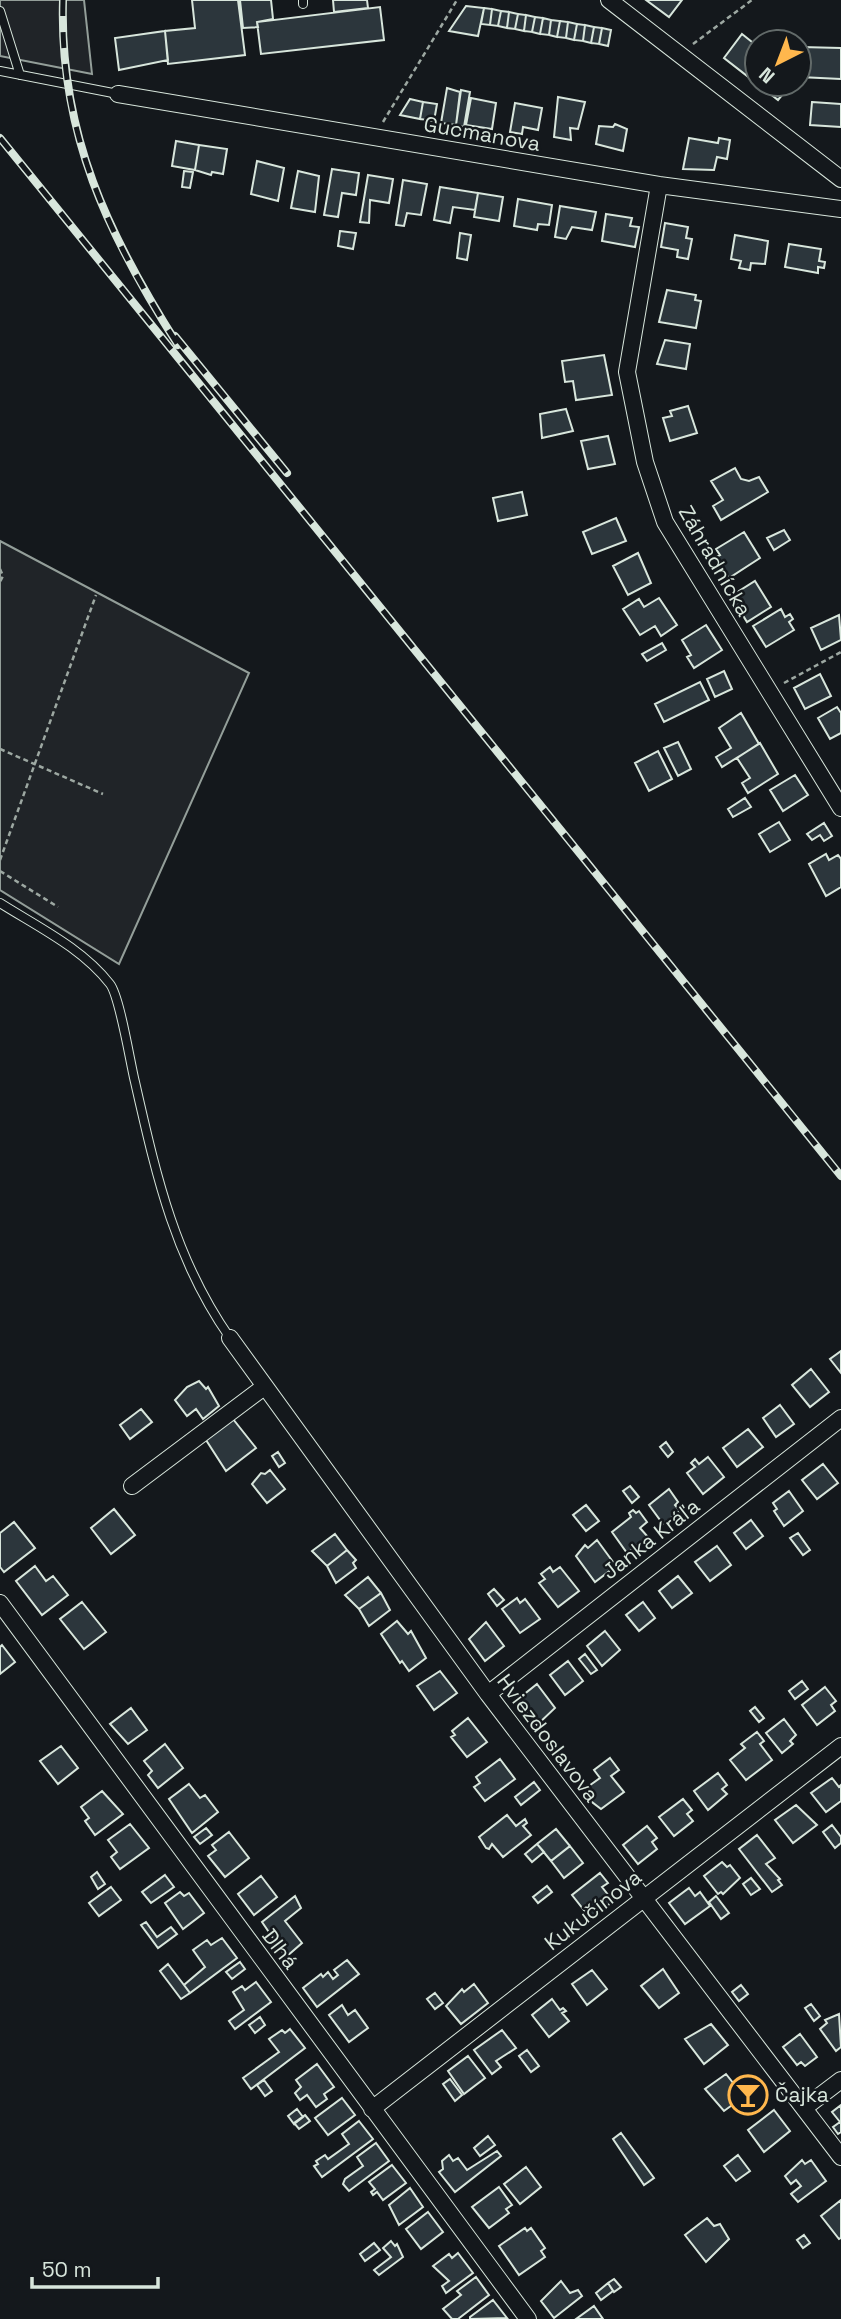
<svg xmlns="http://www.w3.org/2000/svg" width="841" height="2319" viewBox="0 0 841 2319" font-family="'Space Grotesk',sans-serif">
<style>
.green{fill:#202428;stroke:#939e99;stroke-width:2}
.building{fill:#2c363c;stroke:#d8e6dc;stroke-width:2}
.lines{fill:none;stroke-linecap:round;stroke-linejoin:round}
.lane-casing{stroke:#d8e6dc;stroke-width:10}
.street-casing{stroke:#d8e6dc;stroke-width:18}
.path{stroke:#9da8a2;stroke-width:2.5;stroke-dasharray:5 3.5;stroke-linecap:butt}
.lane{stroke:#14181c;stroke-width:8}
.street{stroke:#14181c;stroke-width:16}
.rail-casing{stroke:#d8e6dc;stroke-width:8}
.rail{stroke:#14181c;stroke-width:5;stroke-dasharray:16;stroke-linecap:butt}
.labels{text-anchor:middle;stroke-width:5;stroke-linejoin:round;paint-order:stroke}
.street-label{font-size:21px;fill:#d8e6dc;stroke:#14181c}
.poi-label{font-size:21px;fill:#d8e6dc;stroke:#14181c;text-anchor:start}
</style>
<rect width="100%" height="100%" fill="#14181c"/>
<!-- green -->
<path class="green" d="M0,0H84L92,74L0,56Z
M0,541L249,673L119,964L0,890Z"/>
<!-- building -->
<path class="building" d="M192,0H238L245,55L168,64L165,31L195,28Z
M240,0H271L273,19L257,22L258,27L243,28Z
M333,0H367L368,8L334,12Z
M646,0H682L669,17Z
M466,6L484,8L478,36L449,31Z
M380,7L384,40L261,54L257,22Z
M484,8L492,9L490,25L481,24Z
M492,9L501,11L498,26L490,25Z
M501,11L509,12L507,28L498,26Z
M509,12L518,14L515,29L507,28Z
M518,14L526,15L524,31L515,29Z
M526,15L535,17L532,32L524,31Z
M535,17L543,18L540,34L532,32Z
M543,18L551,20L549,35L540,34Z
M551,20L560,21L557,37L549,35Z
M560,21L568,22L566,38L557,37Z
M568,22L577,24L574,40L566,38Z
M577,24L585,25L583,41L574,40Z
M585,25L594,27L591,43L583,41Z
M594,27L602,28L599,44L591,43Z
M602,28L611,30L608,46L599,44Z
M165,31L168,60L119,70L115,38Z
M742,34L757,46V84H791L778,100L724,58Z
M801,47L841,48V79L800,77Z
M447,88L460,92L456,125L441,123Z
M461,90L470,92L464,127L456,125Z
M558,97L585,102L578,129L570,128L571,140L554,137Z
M471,98L496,103L492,129L466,125Z
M410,99L423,102L420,119L400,115Z
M423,102L437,104L434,121L420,119Z
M812,102L841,104V127L810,125Z
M515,103L542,108L538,130L523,127L522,134L510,132Z
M615,124L627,129L623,151L596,144L599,126L613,127Z
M689,138L718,143L719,138L730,140L727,159L717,157L714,170L683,169Z
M176,141L199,145L195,170L172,166Z
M199,145L227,149L223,174L212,172L211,175L195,170Z
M257,161L284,168L278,201L251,194Z
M332,169L359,173L356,195L342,193L338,217L324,215Z
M184,171L193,172L190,188L182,187Z
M298,171L319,176L315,212L291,208Z
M368,175L393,179L389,203L370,200L369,223L360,222Z
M403,180L427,184L421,215L407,213L404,226L396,225Z
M440,187L478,193L475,210L453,207L450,223L434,220Z
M478,193L503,197L499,221L474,217Z
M518,199L552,205L549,225L538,224L537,230L514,226Z
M560,206L596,212L592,230L572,227L566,239L555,237Z
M606,214L632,218L630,226L639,227L635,247L602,241Z
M665,223L688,227L686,238L692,239L688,259L677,257L678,250L661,247Z
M340,231L356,233L353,249L338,246Z
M460,233L471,235L467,260L457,258Z
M735,235L768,241L765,264L751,263L750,270L739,268L741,261L731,259Z
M789,244L821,249L819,261L825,262L824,268L818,267V273L785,267Z
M667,290L696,295L695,300L701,301L696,328L659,322Z
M665,340L690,344L686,369L657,364Z
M604,355L612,395L576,400L573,381L565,382L562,361Z
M688,406L697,433L670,441L663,418L672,416L670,411Z
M566,409L573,431L542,438L540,414Z
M608,436L615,464L588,469L581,441Z
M735,468L741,479L749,481L759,477L768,492L721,520L713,506L723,500L711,481Z
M522,492L527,515L498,521L493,498Z
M616,518L626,541L592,554L583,532Z
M784,530L790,540L774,550L767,538Z
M744,532L760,558L729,578L716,557L720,555L716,549Z
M638,553L651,583L628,595L613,566Z
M755,581L771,607L747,622L731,596Z
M659,598L677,625L661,636L655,626L640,635L623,609L639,599L644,607Z
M781,609L785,617L790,614L793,619L789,622L794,630L766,647L753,626Z
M839,615L841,640L821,650L811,628Z
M706,625L722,650L694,668L687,657L691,655L682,640Z
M662,643L666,650L647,661L642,654Z
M724,671L732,689L715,697L707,679Z
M820,674L831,696L805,709L794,688Z
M700,682L709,700L664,722L655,704Z
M837,707L841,713V733L830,739L818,718Z
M741,713L759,744L722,767L716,757L731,748L719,728Z
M678,742L691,769L678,776L664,748Z
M760,743L778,774L748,793L742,783L750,778L737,758Z
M658,751L672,779L649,791L635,763Z
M795,775L808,795L783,811L770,790Z
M745,798L751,807L733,817L728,809Z
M779,822L790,840L770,852L759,834Z
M824,823L832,836L824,841L820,835L812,840L807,834Z
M826,854L829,860L838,855L841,859V887L826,896L809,864Z
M841,1351V1373L830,1359Z
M811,1369L829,1392L810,1407L792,1385Z
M199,1381L206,1389L208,1387L219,1406L203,1419L196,1409L187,1416L175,1400L187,1387Z
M780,1405L794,1424L776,1437L763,1418Z
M141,1409L152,1422L130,1439L120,1425Z
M233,1419L256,1448L226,1471L206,1440Z
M748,1429L763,1447L737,1467L723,1448Z
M666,1442L673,1452L668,1457L660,1447Z
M278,1452L285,1463L279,1467L272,1456Z
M708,1457L724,1477L703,1494L687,1473L695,1467L691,1463L695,1459L699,1464Z
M823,1464L838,1483L817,1499L802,1480Z
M270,1470L285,1489L267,1503L252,1484L261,1473L265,1474Z
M630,1486L639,1497L632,1503L623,1491Z
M669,1489L678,1502L675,1505L680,1511L663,1524L649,1505Z
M789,1491L803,1511L784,1526L774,1511L777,1509L773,1503Z
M586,1505L599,1521L586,1531L573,1515Z
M114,1509L135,1535L111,1554L91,1528Z
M633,1510L636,1513L639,1511L647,1522L640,1528L648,1537L627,1553L612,1532L631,1517L629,1513Z
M751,1520L763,1536L746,1549L734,1533Z
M14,1522L35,1548L4,1572L0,1567V1533Z
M798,1533L810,1550L803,1555L790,1538Z
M335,1534L347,1550L327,1566L312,1551Z
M597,1540L616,1566L595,1582L576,1556L585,1545L588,1548Z
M717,1546L731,1565L710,1581L695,1562Z
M347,1550L356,1560L353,1563L356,1568L336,1583L327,1566Z
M35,1566L46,1581L53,1576L68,1595L42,1615L16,1581Z
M550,1567L553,1572L560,1567L579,1591L558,1607L539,1583L545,1579L541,1574Z
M678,1576L692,1593L672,1608L659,1591Z
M368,1577L381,1593L359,1609L345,1595Z
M494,1589L504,1600L497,1606L488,1594Z
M381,1593L390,1610L369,1626L359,1609Z
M517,1598L520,1603L525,1599L540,1619L520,1633L502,1609Z
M82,1602L106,1632L84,1649L60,1619Z
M643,1602L655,1618L639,1631L626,1615Z
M397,1621L408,1634L411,1631L426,1658L409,1671L402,1661L400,1663L381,1634Z
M486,1622L504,1646L485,1661L469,1639Z
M605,1631L620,1650L602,1666L587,1646Z
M2,1645L15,1662L0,1674V1647Z
M585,1654L597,1670L591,1674L579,1659Z
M568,1661L583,1681L565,1695L550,1675Z
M440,1671L457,1693L434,1710L417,1686Z
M802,1681L808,1689L795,1699L789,1691Z
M537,1684L555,1708L537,1725L517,1700Z
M825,1687L836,1701L831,1705L835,1711L817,1725L802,1705Z
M755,1707L764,1718L759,1722L750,1711Z
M131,1708L147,1730L128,1744L110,1724Z
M468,1718L487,1742L467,1757L451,1737L455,1735L452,1731Z
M784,1719L796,1735L790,1741L793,1744L782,1753L766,1733Z
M757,1732L764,1741L760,1744L772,1760L746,1780L730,1760L745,1748L741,1744Z
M165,1744L183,1768L158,1788L148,1775L152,1771L144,1761Z
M61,1746L78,1768L58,1784L40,1761Z
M610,1758L619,1770L611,1776L624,1792L601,1809L592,1802L586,1788L600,1778L594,1770Z
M500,1759L515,1779L485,1801L474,1787L480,1783L476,1777Z
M718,1773L727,1785L722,1789L727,1794L708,1810L694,1791Z
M832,1778L839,1787L841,1785V1801L826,1812L811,1793Z
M534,1782L540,1790L521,1805L515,1797Z
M189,1784L200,1798L205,1795L218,1812L192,1833L169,1799Z
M102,1791L123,1814L95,1835L85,1821L89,1818L81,1807Z
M683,1799L692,1810L687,1814L693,1821L674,1836L659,1817Z
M796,1805L817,1825L793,1843L775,1820Z
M507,1815L516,1826L525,1819L527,1823L523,1826L531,1835L503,1857L492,1844L489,1849L486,1848L479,1837Z
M130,1824L149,1848L120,1869L111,1857L117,1852L108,1840Z
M832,1825L841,1837V1843L835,1848L823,1832Z
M647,1826L657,1838L652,1842L657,1849L638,1864L623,1845Z
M206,1828L212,1835L200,1844L194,1837Z
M556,1829L570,1846L551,1861L537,1844Z
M229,1832L249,1858L225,1877L208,1856L216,1850L212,1845Z
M757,1835L775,1858L766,1864L780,1879L778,1880L782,1885L772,1892L739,1849Z
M537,1844L544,1852L532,1862L525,1854Z
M570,1846L583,1863L564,1878L551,1861Z
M722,1862L727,1867L730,1865L740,1878L723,1894L721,1892L718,1894L704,1876Z
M97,1872L105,1884L98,1889L91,1877Z
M600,1873L608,1883L602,1887L613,1901L591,1919L572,1895Z
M165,1875L174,1887L151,1903L142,1892Z
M261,1876L277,1897L254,1915L238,1894Z
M751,1878L760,1889L751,1895L743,1884Z
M547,1886L552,1892L538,1903L533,1897Z
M111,1887L121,1900L99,1916L89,1903Z
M689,1888L695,1896L700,1892L710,1906L685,1924L669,1903Z
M180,1892L184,1896L189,1893L204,1913L183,1929L165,1903Z
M295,1896L301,1908L285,1921L302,1943L286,1957L262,1922Z
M716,1896L729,1913L721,1919L709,1902Z
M146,1922L157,1937L171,1927L177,1934L158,1948L141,1925Z
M222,1938L237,1958L190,1993L184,1985L205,1967L193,1950L207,1940L211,1945Z
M347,1960L359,1974L317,2007L303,1988L321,1974L323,1977L328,1972L333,1979L338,1975L334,1970Z
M240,1962L245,1969L232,1979L226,1972Z
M168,1964L190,1993L181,1999L160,1971Z
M663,1969L679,1993L659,2008L641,1986Z
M592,1970L607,1989L587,2005L572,1984Z
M256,1982L271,2002L235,2029L229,2021L244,2010L233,1992L242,1986L245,1990Z
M474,1984L488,2003L461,2024L446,2006L462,1989L464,1992Z
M741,1985L748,1994L739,2001L732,1992Z
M435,1993L443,2003L435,2009L427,1999Z
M552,1999L560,2010L563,2008L566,2011L562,2013L569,2021L549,2037L532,2015Z
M811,2004L820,2016L814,2021L805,2008Z
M342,2005L348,2015L355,2010L368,2028L349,2042L329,2015Z
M839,2014L841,2047L836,2051L820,2029L827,2023L825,2020Z
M260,2017L265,2025L255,2033L249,2025Z
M711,2024L728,2045L704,2064L685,2039Z
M290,2029L305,2048L251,2089L243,2078L279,2052L269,2039L282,2030L285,2033Z
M502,2030L516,2048L496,2061L501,2067L492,2074L474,2050Z
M800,2034L817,2057L805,2066L801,2062L797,2065L783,2047Z
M527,2050L539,2066L531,2072L519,2056Z
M468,2056L485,2078L464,2094L448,2071Z
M317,2064L334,2087L324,2094L327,2099L316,2107L307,2095L300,2100L295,2093L301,2087L296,2080Z
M726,2074L734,2084L742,2081L750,2092L724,2111L705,2089Z
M450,2079L462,2095L455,2101L443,2084Z
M264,2080L272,2091L265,2096L257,2085Z
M342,2098L355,2115L328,2135L315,2118Z
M841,2105V2132L838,2134L833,2127L840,2122L832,2112Z
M297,2109L303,2117L294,2124L288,2116Z
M774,2110L790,2131L764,2152L748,2130Z
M305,2115L310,2121L299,2129L294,2123Z
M359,2121L373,2139L322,2177L314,2166L318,2164L316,2161L325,2155L328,2159L349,2144L342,2134Z
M621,2133L654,2178L644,2185L613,2139Z
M488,2136L495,2145L480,2156L474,2148Z
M376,2143L389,2161L349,2191L343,2184L345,2179L363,2166L357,2157Z
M497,2151L501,2156L455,2192L439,2172L443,2169L442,2161L449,2155L453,2161L458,2158L467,2170Z
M738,2155L750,2171L736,2181L724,2166Z
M802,2160L805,2164L811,2160L826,2181L798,2202L791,2194L801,2186L796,2180L791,2184L785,2176Z
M392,2165L406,2183L383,2200L377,2192L373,2195L371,2192L375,2189L369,2182Z
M526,2167L541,2187L520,2204L504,2184Z
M499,2187L512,2205L506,2209L509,2213L489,2228L472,2207Z
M410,2188L423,2207L399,2225L389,2205Z
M841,2200V2238L839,2239L821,2216Z
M428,2212L443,2232L421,2249L406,2229Z
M707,2218L714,2226L720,2224L729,2239L706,2262L685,2235Z
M525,2228L527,2231L531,2228L545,2248L541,2251L545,2257L519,2275L499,2246Z
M804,2235L810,2243L803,2248L797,2240Z
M391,2241L395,2246L397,2244L403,2257L379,2275L374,2270L391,2257L383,2248Z
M374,2243L380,2250L365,2261L360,2254Z
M458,2253L473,2273L446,2293L442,2286L449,2281L433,2266L449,2254L452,2258Z
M476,2277L489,2295L458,2319H452L443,2309L461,2295L457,2291Z
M614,2279L621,2287L614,2292L608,2283Z
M561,2281L570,2293L578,2290L582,2296L554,2318L541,2301Z
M608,2283L613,2291L601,2300L596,2293Z
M493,2300L507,2318L470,2319V2317Z
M594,2306L603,2319H576Z"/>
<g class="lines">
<!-- lane casing -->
<g class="lane-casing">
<path id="lane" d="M303,0V4
M0,11L20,75
M0,71L118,94
M0,903C38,927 82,948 110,984C120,997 130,1062 135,1082C156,1174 174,1258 230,1338"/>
</g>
<!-- street casing -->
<g class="street-casing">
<path id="street" d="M609,0L841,179
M118,94L659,185L841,209
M659,185L627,372L645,462L665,522L841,808
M230,1338L488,1694L841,2157
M132,1486L264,1387
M0,1603L528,2319
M488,1694L841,1418
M804,2108L841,2080
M372,2109L841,1746"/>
</g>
<!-- path -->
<path class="path" d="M693,44L752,0
M383,122L457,0
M0,569L3,576L0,582
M784,683L841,652
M0,749L103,794
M0,860L96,595
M0,871L58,907"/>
<!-- lane -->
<use href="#lane" class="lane"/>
<!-- street -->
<use href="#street" class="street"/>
<!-- rail casing -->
<g class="rail-casing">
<path id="rail" d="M63,0C59,133 108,235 178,345
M0,138L841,1176
M175,336L287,473"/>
</g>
<!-- rail -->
<use href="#rail" class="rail"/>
</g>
<!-- icons -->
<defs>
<g id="bar-ring" transform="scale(2.0125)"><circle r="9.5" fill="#14181c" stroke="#ffb74d" stroke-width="1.5"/><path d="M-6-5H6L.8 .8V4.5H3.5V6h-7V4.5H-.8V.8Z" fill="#ffb74d"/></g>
</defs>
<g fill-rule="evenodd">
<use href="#bar-ring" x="748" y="2095"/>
</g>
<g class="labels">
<!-- street labels -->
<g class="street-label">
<text transform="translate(482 134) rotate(10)" y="7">Gucmanova</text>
<text transform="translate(715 561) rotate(60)" y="7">Záhradnícka</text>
<text transform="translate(651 1539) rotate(-38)" y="7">Janka Kráľa</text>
<text transform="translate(548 1738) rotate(53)" y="7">Hviezdoslavova</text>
<text transform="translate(593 1910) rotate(-38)" y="7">Kukučínova</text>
<text transform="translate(280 1949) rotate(53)" y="7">Dlhá</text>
</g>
<!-- poi labels -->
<g class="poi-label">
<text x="775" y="2102">Čajka</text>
</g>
</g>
<!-- north arrow -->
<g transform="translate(778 63) rotate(222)"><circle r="33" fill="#14181c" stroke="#626a69" stroke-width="2"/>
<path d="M0-5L12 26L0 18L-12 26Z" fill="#ffb74d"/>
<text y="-10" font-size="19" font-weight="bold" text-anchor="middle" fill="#d8e6dc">N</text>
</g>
<!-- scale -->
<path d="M32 2277v10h126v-10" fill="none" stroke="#d8e6dc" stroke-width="3.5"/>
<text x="42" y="2277" font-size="21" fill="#d8e6dc" stroke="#14181c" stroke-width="5" paint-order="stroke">50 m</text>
</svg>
